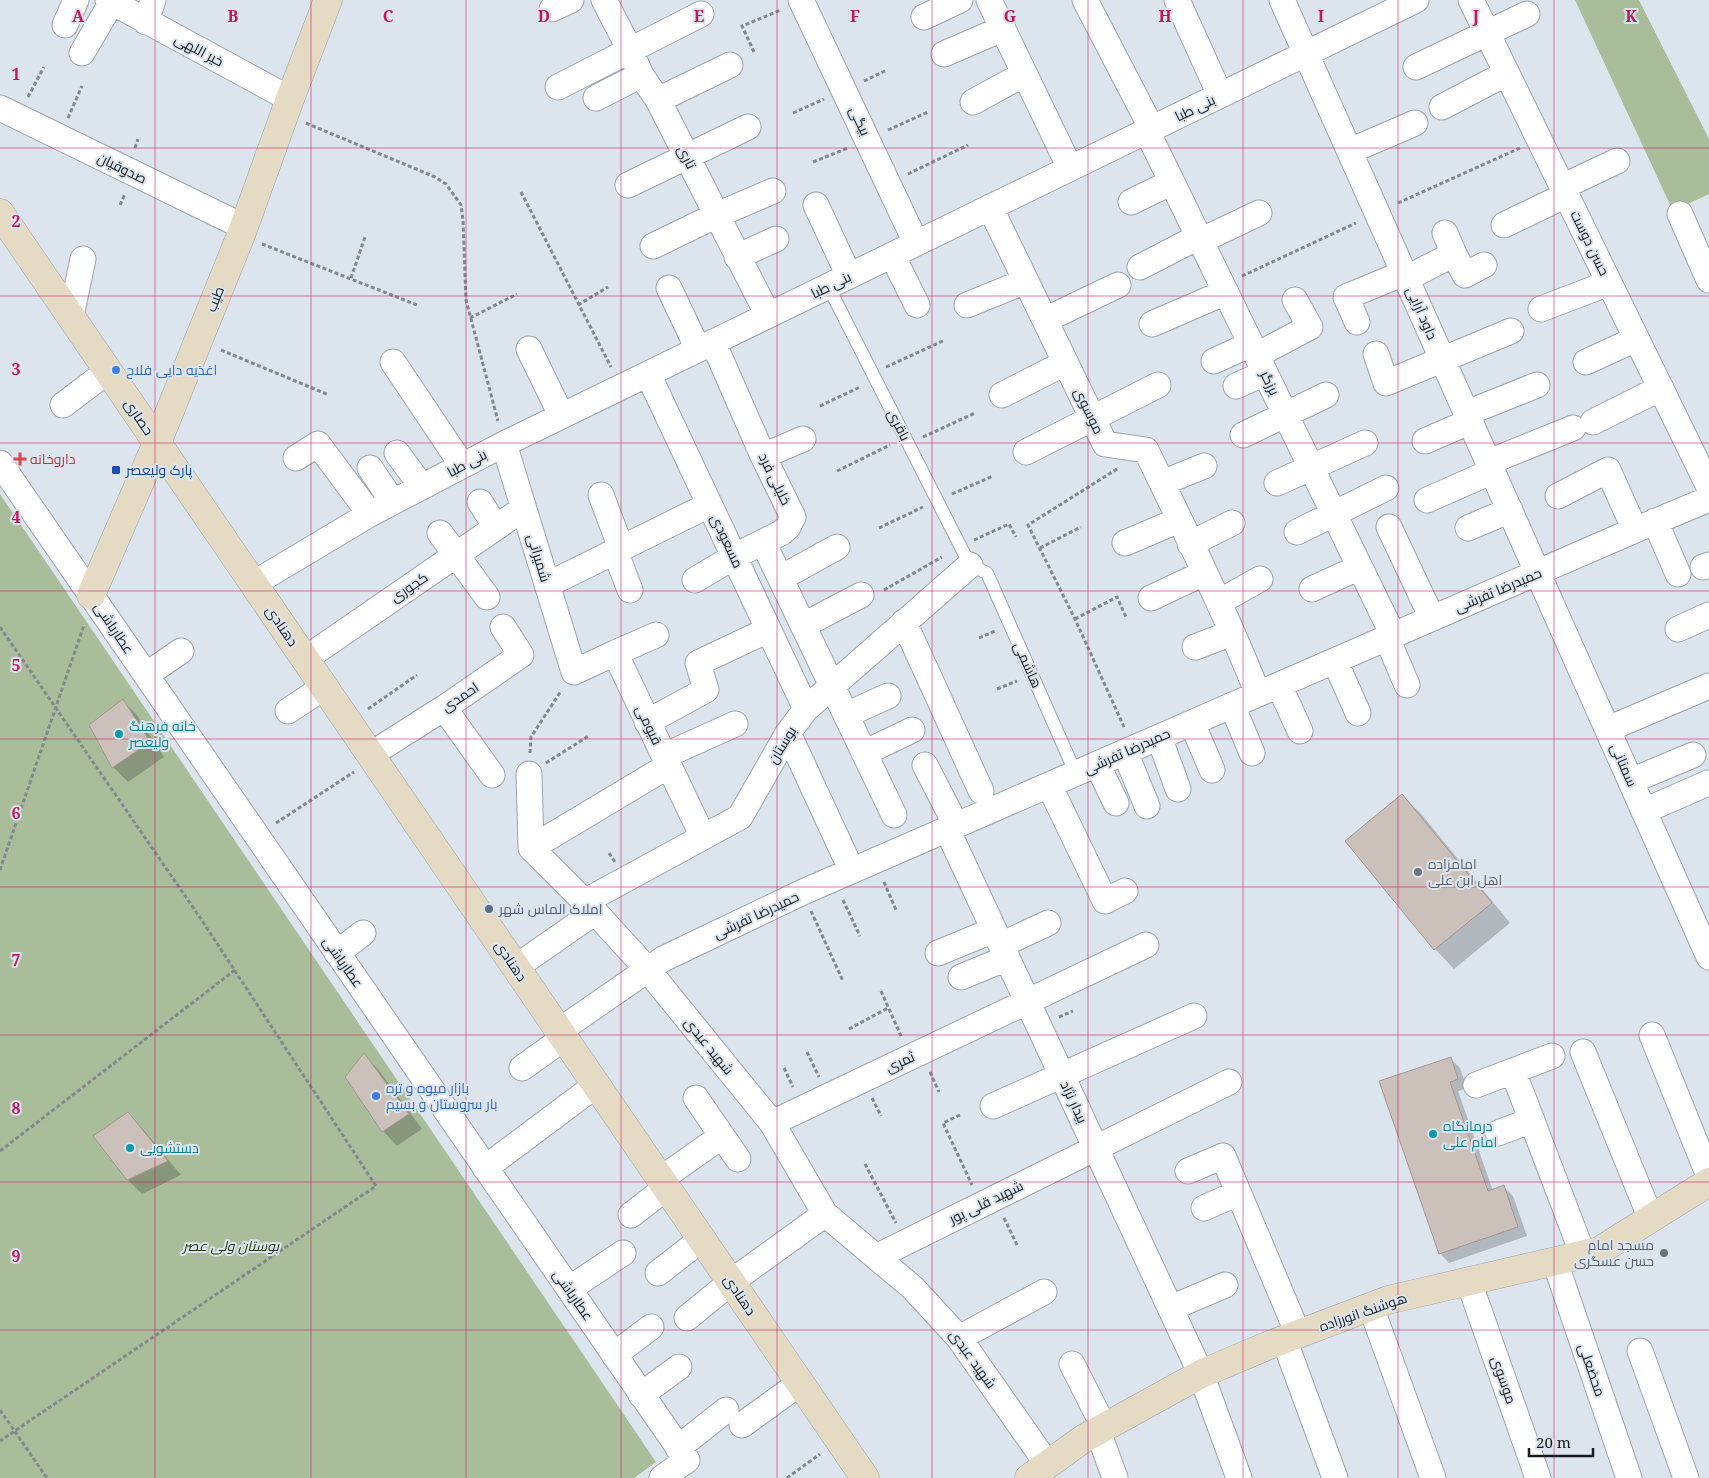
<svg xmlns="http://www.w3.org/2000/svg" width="1709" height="1478" viewBox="0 0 1709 1478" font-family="'Noto Serif',Cairo,serif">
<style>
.green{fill:#aabd9a}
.shadow{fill:#0003}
.building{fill:#ccc0ba;stroke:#a39792}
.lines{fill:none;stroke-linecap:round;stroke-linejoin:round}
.lane-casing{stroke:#9ba3ac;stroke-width:14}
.street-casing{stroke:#9ba3ac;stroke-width:27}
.secondary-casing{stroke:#9ba3ac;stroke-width:29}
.path{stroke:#82888e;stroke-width:3;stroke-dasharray:4 2.5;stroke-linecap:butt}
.lane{stroke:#fff;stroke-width:12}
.street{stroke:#fff;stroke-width:25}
.secondary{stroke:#e5dac3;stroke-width:28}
.grid{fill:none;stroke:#c2185b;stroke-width:1;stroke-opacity:0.55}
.shop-dot{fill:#3f7fe0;stroke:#dce5ed;stroke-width:2}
.health-dot{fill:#e0444e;stroke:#dce5ed;stroke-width:2}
.transit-dot{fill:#1a4fb4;stroke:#dce5ed;stroke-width:2}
.culture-dot{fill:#0f9aa8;stroke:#dce5ed;stroke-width:2}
.worship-dot{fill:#6b7280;stroke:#dce5ed;stroke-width:2}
.service-dot{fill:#5c6f8a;stroke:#dce5ed;stroke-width:2}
.labels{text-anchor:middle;stroke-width:4;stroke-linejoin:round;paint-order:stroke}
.street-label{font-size:14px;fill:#171b1e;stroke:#dce5ed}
.shop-label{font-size:14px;fill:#366cbe;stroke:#dce5ed;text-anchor:start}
.health-label{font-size:14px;fill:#be3a42;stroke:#dce5ed;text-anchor:start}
.transit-label{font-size:14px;fill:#164399;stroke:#dce5ed;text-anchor:start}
.culture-label{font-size:14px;fill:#0d838f;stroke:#dce5ed;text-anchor:start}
.worship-label{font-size:14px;fill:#5b616d;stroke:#dce5ed;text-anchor:start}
.service-label{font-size:14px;fill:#4e5e75;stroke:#dce5ed;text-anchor:start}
.park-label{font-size:14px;font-style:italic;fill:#223609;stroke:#dce5ed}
.grid-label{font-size:16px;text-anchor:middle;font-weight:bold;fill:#c2185b;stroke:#dce5ed;stroke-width:4;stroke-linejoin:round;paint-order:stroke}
</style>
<rect width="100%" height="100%" fill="#dce5ed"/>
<!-- green -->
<path class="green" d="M1575,0H1639L1709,139V194L1673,211Z
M0,494L656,1462L634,1478H0Z"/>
<!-- shadow -->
<path class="shadow" d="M123,701L137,715L164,757L128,782L113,767L91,726Z
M1402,795L1422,815L1510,923L1454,969L1435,949L1346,841Z
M364,1055L378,1069L422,1129L397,1146L383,1131Z
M1450,1058L1460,1068L1467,1088L1458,1091L1493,1191L1504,1187L1513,1196L1527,1236L1449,1263L1440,1253Z
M128,1114L142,1128L181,1175L142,1194L128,1180Z"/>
<!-- building -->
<path class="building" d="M123,699L150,742L112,768L89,725Z
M1402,794L1492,903L1434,950L1345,841Z
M364,1053L409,1114L382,1132L345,1077Z
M1451,1057L1458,1079L1450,1082L1488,1191L1504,1185L1518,1227L1439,1254L1379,1081Z
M128,1112L168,1161L127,1180L93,1136Z"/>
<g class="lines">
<!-- lane casing -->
<g class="lane-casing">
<path id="lane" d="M828,286L970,565L987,573L1076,774"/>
</g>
<!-- street casing -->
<g class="street-casing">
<path id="street" d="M108,0L290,99
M604,0L630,50L641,75L658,100L768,315
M801,0L916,243
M989,0L1070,168
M1085,0L1152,129
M1177,0L1220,95
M1282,0L1709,957
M1471,0L1709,487
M552,9L571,0
M924,17L960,0
M146,22L153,0
M65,25L76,0
M82,53L112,2
M944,54L1002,29
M1416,67L1527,14
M558,87L701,14
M596,98L641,75
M658,100L730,65
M973,102L1024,74
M1442,107L1507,73
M0,108L244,227
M1147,131L1393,635
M1350,151L1415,123
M628,185L748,127
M1562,187L1617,161
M1131,202L1172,182
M816,205L849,276
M990,207L1105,444L1146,450C1185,531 1225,611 1258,694
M1680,214L1709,280
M1504,225L1566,195
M1200,241L1259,213
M653,246L717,215L773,191
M1454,254L1465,275L1484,265
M892,255L917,305
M737,257L776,239
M1140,267L1198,237
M1407,278L1454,254L1445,233
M669,288L698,349
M967,305L1026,281
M1541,309L1609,283
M71,316L83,259
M1045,320L1118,285
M1357,322L1346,297L1404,273
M1152,324L1226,292
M529,349L561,415
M1376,354L1386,383L1511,331
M1257,355L1310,327L1295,300
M1214,361L1251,344
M393,362L462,465
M1586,362L1636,339
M648,374L806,709
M1236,386L1265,373
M1002,395L1065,363
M63,405L108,371
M1467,413L1537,385
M1593,422L1661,388
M1243,435L1326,395
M1425,441L1471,421
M504,444L574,672L615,653L703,837
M1026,452L1158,385
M397,453L422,487
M763,456L803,439
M296,458L318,444L370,514
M1489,462L1573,428
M0,463L687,1460L662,1478
M370,468L393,502
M1162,483L1204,466
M1277,483L1365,443
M601,495L621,548
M1558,496L1608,470L1635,530
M1427,500L1493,471
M480,502L496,527
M1655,521L1678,574
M1389,527L1432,618
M1468,528L1510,510
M1297,532L1386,488
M440,533L487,597
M763,542L894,815
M1125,543L1179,520
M1190,544L1232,523
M615,551L630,590
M1703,567L1709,565
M781,578L837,547
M695,580L735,556L781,533L788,527L793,517L763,456L713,342
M253,584L370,514L504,444L1416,0
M547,585L709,505
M1312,589L1360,567
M1151,598L1204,573
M1219,602L1260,579
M904,622L981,791
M804,625L861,595
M1678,629L1709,615
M1387,638L1407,685
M1195,647L1232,633
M615,653L656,635
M305,659L514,515
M1335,661L1358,713
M146,675L181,651
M1279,685L1300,731
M1232,705L1252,753
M444,708L492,775
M288,711L324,687
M846,715L888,696
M647,722L706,690L698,663L768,630
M1192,723L1212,770
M1608,729L1709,686
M788,733L852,871
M1159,737L1178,789
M1125,752L1147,806
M864,753L912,730
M370,755L444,708L521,655L503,627
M664,756L735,724
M1097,764L1116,803
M925,765L956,825
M529,774L531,848L595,912L647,969L772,1123L825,1214L913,1288L959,1338L1048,1465
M1631,781L1693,755
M1049,785L1105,901L1125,891
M1644,811L1708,783
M947,829L1201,1374L1239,1478
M531,848L668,766
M584,902L740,817L788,733L806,709L970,565
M1001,945L1048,923
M337,953L363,933
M938,953L994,930
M516,967L595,912
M961,977L1007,958
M559,1031L663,959L803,892L1635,530L1709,499
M1652,1035L1709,1176
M1583,1052L1651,1219
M522,1068L564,1038
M1513,1071L1583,1255
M1476,1085L1552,1056
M696,1098L722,1136
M993,1106L1194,1016
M772,1123L1146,945
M1498,1133L1532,1120
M485,1168L596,1085
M1188,1171L1223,1156L1298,1334
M661,1179L722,1136L738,1159
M1204,1208L1238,1193
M631,1215L666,1188
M876,1257L1229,1082
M1555,1262L1629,1478
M658,1273L702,1239
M1469,1282L1538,1478
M569,1289L623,1253
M1371,1307L1433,1478
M1171,1308L1225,1285
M687,1318L731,1282L825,1214
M959,1338L1044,1292
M1284,1339L1335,1478
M1640,1351L1686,1478
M614,1355L651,1327
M1072,1364L1104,1427
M641,1395L679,1367
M742,1425L800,1383
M1098,1431L1115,1478
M678,1448L726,1410"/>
</g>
<!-- secondary casing -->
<g class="secondary-casing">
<path id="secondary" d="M0,213L865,1478
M91,595L157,443L241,235L290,99L328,0
M1029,1478L1083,1439L1201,1374L1267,1346L1388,1300L1599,1251L1709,1182"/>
</g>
<!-- path -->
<path class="path" d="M754,52L742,26L781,10
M864,81L885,71
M28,97L44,67
M793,113L824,99
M68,118L82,86
M306,123L435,177L446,184L461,205L463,220L466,300L498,421
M888,130L928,112
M135,148L138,139
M813,162L848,148
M908,174L968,145
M521,192L611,367
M1398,203L1520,148
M120,205L125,194
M262,244L417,305
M1242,276L1356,223
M351,278L365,237
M578,305L608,287
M470,318L517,294
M221,350L329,395
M886,367L945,340
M820,406L860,387
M923,437L975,413
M1117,469L1028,525L1075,619L1124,727
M837,471L890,445
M952,494L993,476
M879,528L923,507
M974,540L1009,524L1016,537
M1040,548L1081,527
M884,590L942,557
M1075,619L1117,597L1126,617
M0,627L199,916L376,1186L0,1441
M979,638L995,631
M997,689L1017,681
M368,709L417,675
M530,753L531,737L561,691
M546,763L590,735
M276,823L354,772
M609,853L615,862
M0,870L84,625
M884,882L896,910
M843,900L860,936
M811,911L843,981
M881,991L901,1036
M1059,1017L1073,1011
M849,1029L888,1008
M807,1052L819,1077
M784,1068L793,1087
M930,1072L939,1092
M872,1098L881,1116
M960,1115L943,1123L972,1185
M0,1151L235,970
M865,1164L896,1223
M1004,1218L1018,1247
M0,1410L47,1478
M787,1478L820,1454"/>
<!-- lane -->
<use href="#lane" class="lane"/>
<!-- street -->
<use href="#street" class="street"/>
<!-- secondary -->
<use href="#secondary" class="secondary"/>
</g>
<!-- grid -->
<path class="grid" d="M155,0V1478M311,0V1478M466,0V1478M621,0V1478M777,0V1478M932,0V1478M1088,0V1478M1243,0V1478M1398,0V1478M1554,0V1478M0,148H1709M0,296H1709M0,443H1709M0,591H1709M0,739H1709M0,887H1709M0,1035H1709M0,1182H1709M0,1330H1709"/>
<!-- markers -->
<g class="shop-dot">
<circle cx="116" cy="370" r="5"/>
<circle cx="376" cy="1096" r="5"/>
</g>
<path class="health-dot" d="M17.5 451.5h5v5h5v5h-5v5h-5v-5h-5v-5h5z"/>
<rect class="transit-dot" x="111" y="465" width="10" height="10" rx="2.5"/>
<g class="culture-dot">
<circle cx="119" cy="734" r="5"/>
<circle cx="1433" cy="1134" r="5"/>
<circle cx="130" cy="1148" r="5"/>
</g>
<g class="worship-dot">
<circle cx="1418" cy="872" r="5"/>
<circle cx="1664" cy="1253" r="5"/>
</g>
<circle class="service-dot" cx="489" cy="909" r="5"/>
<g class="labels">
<!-- street labels -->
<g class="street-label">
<text transform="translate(199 50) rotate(28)" y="5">خیر اللهی</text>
<text transform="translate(1195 108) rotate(-26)" y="5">بنی طبا</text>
<text transform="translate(860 121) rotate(65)" y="5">بیگی</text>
<text transform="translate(687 157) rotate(63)" y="5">تاری</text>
<text transform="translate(122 168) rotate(26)" y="5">صدوقیان</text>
<text transform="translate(1590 243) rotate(64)" y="5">حسن دوست</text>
<text transform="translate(831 285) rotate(-26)" y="5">بنی طبا</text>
<text transform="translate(215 299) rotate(-68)" y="5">طیب</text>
<text transform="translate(1422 313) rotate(66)" y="5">داود آرایی</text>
<text transform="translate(1270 383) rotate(64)" y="5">برزگر</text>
<text transform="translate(1089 411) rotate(64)" y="5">موسوی</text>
<text transform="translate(139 417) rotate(56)" y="5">حصاری</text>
<text transform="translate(899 425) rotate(63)" y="5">باقری</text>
<text transform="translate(467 463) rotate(-28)" y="5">بنی طبا</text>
<text transform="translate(775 479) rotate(64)" y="5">خلیلی فرد</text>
<text transform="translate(727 541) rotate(65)" y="5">مسعودی</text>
<text transform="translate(539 558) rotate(73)" y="5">شمیرانی</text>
<text transform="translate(409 587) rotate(-34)" y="5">کجوری</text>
<text transform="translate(1498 590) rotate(-23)" y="5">حمیدرضا تفرشی</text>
<text transform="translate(282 626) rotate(56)" y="5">دهنادی</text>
<text transform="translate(114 628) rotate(56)" y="5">عطارباشی</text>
<text transform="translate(1028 665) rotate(66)" y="5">هاشمی</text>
<text transform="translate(460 697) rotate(-34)" y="5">احمدی</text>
<text transform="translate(649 725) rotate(64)" y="5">قیومی</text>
<text transform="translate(782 745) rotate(-58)" y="5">بوستان</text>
<text transform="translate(1127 751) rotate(-24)" y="5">حمیدرضا تفرشی</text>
<text transform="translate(1624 765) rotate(66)" y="5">سمنانی</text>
<text transform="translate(756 915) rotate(-25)" y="5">حمیدرضا تفرشی</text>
<text transform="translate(511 961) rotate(56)" y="5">دهنادی</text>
<text transform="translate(343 962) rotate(55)" y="5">عطارباشی</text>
<text transform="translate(709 1046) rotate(51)" y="5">شهید عبدی</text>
<text transform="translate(900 1062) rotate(-25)" y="5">ثمری</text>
<text transform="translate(1074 1102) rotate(65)" y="5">بیدار نژاد</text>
<text transform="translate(986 1202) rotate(-26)" y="5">شهید قلی پور</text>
<text transform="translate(573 1295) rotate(55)" y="5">عطارباشی</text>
<text transform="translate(740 1295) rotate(56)" y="5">دهنادی</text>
<text transform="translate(1363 1312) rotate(-19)" y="5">هوشنگ انورزاده</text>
<text transform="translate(973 1359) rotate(54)" y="5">شهید عبدی</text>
<text transform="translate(1592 1370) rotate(71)" y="5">محضعلی</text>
<text transform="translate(1504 1380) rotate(71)" y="5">موسوی</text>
</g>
<!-- shop labels -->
<g class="shop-label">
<text x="126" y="375">اغذیه دایی فلاح</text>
<text x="386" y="1093">بازار میوه و تره<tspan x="386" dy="16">بار سروستان و بسیم</tspan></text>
</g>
<!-- health labels -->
<g class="health-label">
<text x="30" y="464">داروخانه</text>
</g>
<!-- transit labels -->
<g class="transit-label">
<text x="126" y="475">پارک ولیعصر</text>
</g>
<!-- culture labels -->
<g class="culture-label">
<text x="129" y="731">خانه فرهنگ<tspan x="129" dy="16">ولیعصر</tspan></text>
<text x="1443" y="1131">درمانگاه<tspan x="1443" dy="16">امام علی</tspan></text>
<text x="140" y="1153">دستشویی</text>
</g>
<!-- worship labels -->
<g class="worship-label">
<text x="1428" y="869">امامزاده<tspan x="1428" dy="16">اهل ابن علی</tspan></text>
<text x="1654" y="1250" text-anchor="end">مسجد امام<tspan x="1654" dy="16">حسن عسگری</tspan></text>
</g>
<!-- service labels -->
<g class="service-label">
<text x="499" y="914">املاک الماس شهر</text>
</g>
<!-- park labels -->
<g class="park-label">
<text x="231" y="1251">بوستان ولی عصر</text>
</g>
</g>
<g class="grid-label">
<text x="78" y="22">A</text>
<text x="233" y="22">B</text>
<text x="388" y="22">C</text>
<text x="544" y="22">D</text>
<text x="699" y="22">E</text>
<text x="855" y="22">F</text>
<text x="1010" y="22">G</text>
<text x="1165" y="22">H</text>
<text x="1321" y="22">I</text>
<text x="1476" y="22">J</text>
<text x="1631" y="22">K</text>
<text x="16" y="80">1</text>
<text x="16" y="227">2</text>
<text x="16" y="375">3</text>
<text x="16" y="523">4</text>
<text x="16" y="671">5</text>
<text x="16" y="819">6</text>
<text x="16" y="966">7</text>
<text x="16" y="1114">8</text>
<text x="16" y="1262">9</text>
</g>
<!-- scale -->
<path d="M1529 1448v8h64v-8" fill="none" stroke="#171b1e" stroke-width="2.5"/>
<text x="1536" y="1448" font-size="15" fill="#171b1e" stroke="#dce5ed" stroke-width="4" paint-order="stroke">20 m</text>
</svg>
